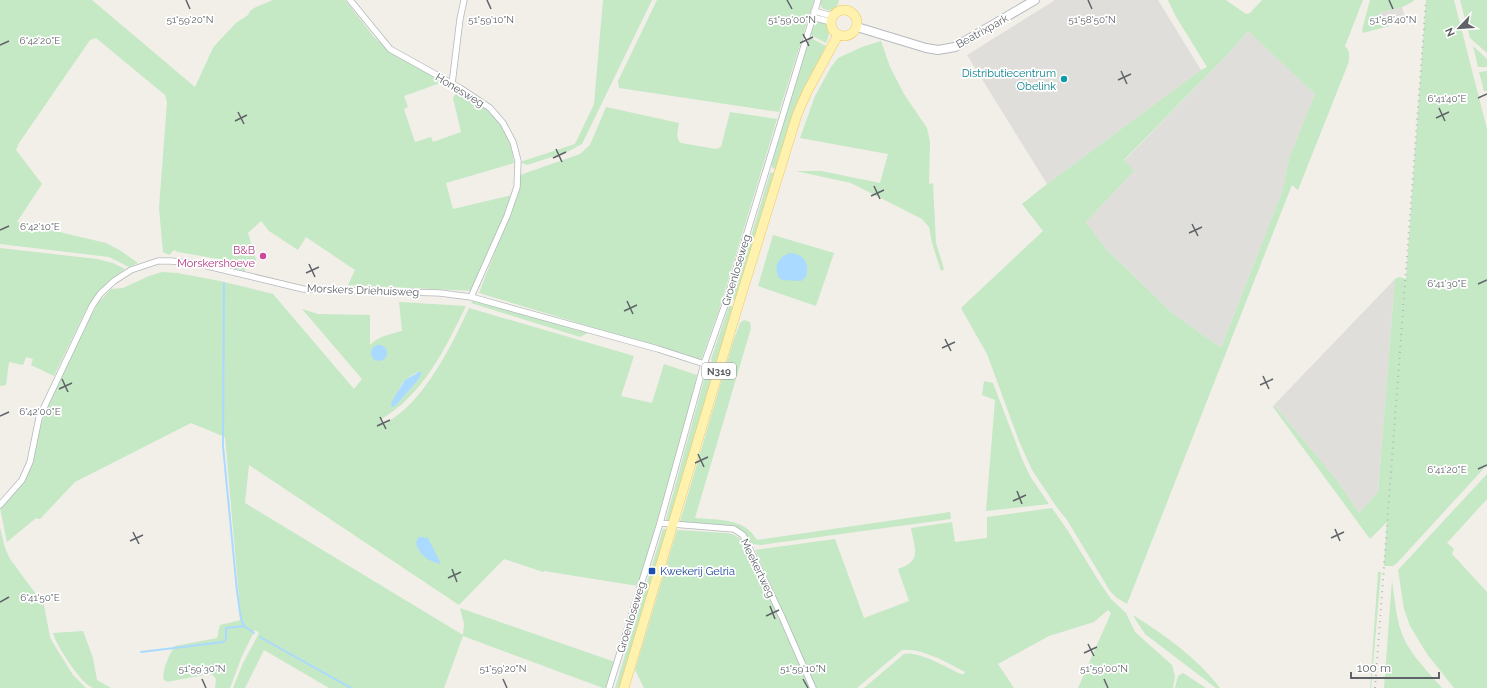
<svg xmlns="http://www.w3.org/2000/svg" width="1487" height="688" viewBox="0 0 1487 688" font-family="Raleway,sans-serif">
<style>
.industrial{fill:#e0deda}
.green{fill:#c5e8c5;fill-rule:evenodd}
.water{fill:#aadaff}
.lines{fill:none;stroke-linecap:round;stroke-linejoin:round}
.stream{stroke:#aadaff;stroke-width:2}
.street-casing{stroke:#b5b8bc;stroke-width:7}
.secondary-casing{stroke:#b6babf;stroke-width:10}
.primary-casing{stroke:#f2c960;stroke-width:10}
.street{stroke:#fff;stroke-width:5.5}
.secondary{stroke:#fff;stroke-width:8}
.primary{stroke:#fff2af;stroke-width:9}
.rail{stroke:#b6b7b8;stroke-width:2;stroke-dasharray:1 5;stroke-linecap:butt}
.ticks{fill:none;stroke:#5f6368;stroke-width:1.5}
.culture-dot{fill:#0f9aa8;stroke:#fff;stroke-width:1.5}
.hotel-dot{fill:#d1479c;stroke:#fff;stroke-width:1.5}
.transit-dot{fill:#1a4fb4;stroke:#fff;stroke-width:1.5}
.labels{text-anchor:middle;stroke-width:3.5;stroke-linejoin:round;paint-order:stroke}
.shield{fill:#fff;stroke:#8f9295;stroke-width:1}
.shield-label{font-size:10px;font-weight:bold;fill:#5f6368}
.street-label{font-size:11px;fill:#5f6368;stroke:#fff}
.culture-label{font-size:11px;fill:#0d838f;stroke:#fff;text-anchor:end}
.hotel-label{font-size:11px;fill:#b23c85;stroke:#fff;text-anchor:end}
.transit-label{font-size:11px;fill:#164399;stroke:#fff;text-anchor:start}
.ticks-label{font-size:10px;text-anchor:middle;fill:#5f6368;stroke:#fff;stroke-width:3.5;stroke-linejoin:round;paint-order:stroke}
</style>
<rect width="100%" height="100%" fill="#f1efe8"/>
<!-- industrial -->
<path class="industrial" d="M1055,0H1158L1201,70L1047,184L967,55Z
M1402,7L1405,17L1381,23L1378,13Z
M1248,31L1315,94L1289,159L1282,192L1221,348L1172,313L1106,249L1086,222L1134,171L1124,161L1227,55Z
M1395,279L1378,492L1359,513L1336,479L1274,405Z"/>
<!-- green -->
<path class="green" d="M0,0H92L195,87L213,48L218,42L236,23L248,15L250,11L254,8L273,0H345L374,37L390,51L443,82L404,96L408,107L404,109L415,142L431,137L433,142L461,132L453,98L458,90C490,109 509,125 514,163L446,183L453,209L512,195L474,291L348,285L355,270L306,237L298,250L269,231L261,221L248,233L256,260L244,271L226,266L225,261L219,259L178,252L174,250L169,255L163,252L159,208L167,102L165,95L96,38L90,40L19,143L16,150L42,184L17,222L106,243L121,251L138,263L129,267L109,257L0,244Z
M603,0H652L582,144L567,152L527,165L520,162L575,144L594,104Z
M657,0H814L779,112L619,88L618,81Z
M821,0H839C837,10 831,13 822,8L820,3Z
M1168,0H1226L1246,14L1250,13L1262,0H1363L1345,46C1350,51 1350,57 1348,64L1298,190L1292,185L1127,604L1117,598L1110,591L1067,520L1056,506L1032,470L1019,441L987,354L961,308L1043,231L1022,204L1047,184L1201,70L1207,67L1175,15ZM1248,31L1315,94L1289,159L1282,192L1221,348L1172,313L1106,249L1086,222L1134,171L1124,160L1227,55Z
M1370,0H1414V1L1402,7L1379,13L1381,23L1389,26L1363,33L1362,30Z
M1426,0H1454L1487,129V465L1397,563L1393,566H1384L1387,522L1370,539L1273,407L1274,405L1336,479L1359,513L1378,492L1395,279L1399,277L1406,279Z
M1460,0H1487V53L1470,38Z
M820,22C832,24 830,35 826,43L811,35C812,28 814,24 820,22Z
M811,38L826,46L799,99L775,170L771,166L809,39Z
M881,41L890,67L904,94L927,128L930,142L929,184L933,183L936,243L944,269L941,271L932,243L929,227L922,219L851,183L796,171H821L880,183L888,154L800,138L815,96L831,67L838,58L862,47Z
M1473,46L1487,59V67H1478Z
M1487,71V91H1484L1479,72Z
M606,107L679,123C678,130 675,139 681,143L716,149L721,147L730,112L777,119L720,307L701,360L479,293L517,195L520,175L580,154L590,145Z
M775,172L737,301L732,299L770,173Z
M773,235L834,253L816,306L758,286Z
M0,248L97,259L113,263L125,269C109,280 96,294 86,310L54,376L31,365L33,359L26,357L23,365L9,362L6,385L0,386Z
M162,272L177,273L220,281L273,294L354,389L362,379L302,309L318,314L370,315V345C378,336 391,334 402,331L399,302L466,306C445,349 423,395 380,420L384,425C394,418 405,410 413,401C437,375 454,340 469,308L634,356L621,396L652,403L664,364L697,375L681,439L638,586L544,571L543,572L504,559L459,605L249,465L245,503L463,635L464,624L460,608L615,662L607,688H603L463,636L444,688H329L264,650L245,688H233L243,663L259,633L255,630L242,656L230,688H215L216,679L213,675L210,674L172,681L168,682L164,680C161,673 170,652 175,646L217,638L220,625L241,620L225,437L191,423L75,482L40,519H38L36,518L7,542L0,508L16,490L37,437L48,404L89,319L99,302L111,289L123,288L149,276ZM418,372V380L394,407C398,388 401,380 418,372Z
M473,300L588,333L580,337L471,303Z
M729,306L735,307L716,364L712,362L711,359Z
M744,320L750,322L751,328L695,518C718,520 745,518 757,540L950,512L951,519L761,545L752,544L744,533L679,525L733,342L740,323Z
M707,369L716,371L672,524L665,523Z
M984,381L993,383L1022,459L1030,476L1049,504L986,511L995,400L982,395Z
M1487,474V499L1447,543L1454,549L1452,554L1487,592V688H1454L1427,654L1410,626L1404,609L1398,570Z
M1052,508L1068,531L1098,580L1111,599L1126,613L1135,632L1172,665L1175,676L1173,688H1078L1111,613L1108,610L1094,622L1049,636L998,664L1014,688H864L904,654C917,650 948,668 961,674H964L965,672C949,663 920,647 902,650L857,688H816L755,550L835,539L864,618L909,601L898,569C922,561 915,550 911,528L952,522L955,542L987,538V517Z
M0,528L5,548L10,559L44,605L50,637L53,643L73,675L86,688H0Z
M663,529H670L622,688H615Z
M677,530L726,533L732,534L743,540L762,580L810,688H644L635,670Z
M1378,572H1381L1371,688H1370Z
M1392,580C1395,600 1396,623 1405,641C1414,658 1429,673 1442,688H1384Z
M1133,615C1165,635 1197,658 1220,688H1216L1145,634L1137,622Z
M83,631L93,658L97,680L111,688C106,688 98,688 93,688C81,684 56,645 53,633Z
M1183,673L1206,688H1175L1178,676Z"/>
<!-- water -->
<path class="water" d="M790,253C804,254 810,264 806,277L801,281L783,280L779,278C773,267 778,257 790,253Z
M371 353a8 8 0 1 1 16 0a8 8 0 1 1-16 0Z
M419,372H422L418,380L397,404L394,407L391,406L392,401L405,380Z
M421,537L428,538L441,564C428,561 420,556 416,543L418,538Z"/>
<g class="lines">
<!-- stream -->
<path class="stream" d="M224,283L223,446L237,591L241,619L244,626L254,633
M260,637L351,688
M141,652L223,642L226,639V628L244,626"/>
<!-- street casing -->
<g class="street-casing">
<path id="street" d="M350,0L390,49L460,88L490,108L503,123L513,142L518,161L517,187L507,216L471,297
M814,11L832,16
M812,17L831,22
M452,84L460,19L464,0
M0,505L22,480L30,462L39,418L92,306L100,294L114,281L131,270L158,261H171L199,264L303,289L440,293L471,297L658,349L720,369
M660,523L734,529L743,535L782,617L813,688
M609,688L660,523L704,364L726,302L818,0"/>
</g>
<!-- secondary casing -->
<g class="secondary-casing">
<path id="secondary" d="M857,27L926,48L938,50L955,47L960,44L1035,0"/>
</g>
<!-- primary casing -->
<g class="primary-casing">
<path id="primary" d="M831 23a13 13 0 1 1 26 0a13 13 0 1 1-26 0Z
M624,688L738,306L797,115L807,92L838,35"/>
</g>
<!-- street -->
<use href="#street" class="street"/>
<!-- secondary -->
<use href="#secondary" class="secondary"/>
<!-- primary -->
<use href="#primary" class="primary"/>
<!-- rail -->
<path class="rail" d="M1375,688L1426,0"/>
</g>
<!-- ticks -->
<path class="ticks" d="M186,0L190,9M487,0L491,9M787,0L792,9M1088,0L1092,9M1389,0L1393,9M803,34L809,46M800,43L813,37M0,45L9,41M1121,71L1127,84M1118,80L1131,74M1478,98L1487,94M1439,108L1445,121M238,112L244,124M1436,118L1449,112M235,121L247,115M556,149L562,162M553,158L566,152M874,186L880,199M871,196L884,190M1192,224L1198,236M0,230L9,226M1189,233L1202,227M309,264L315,277M306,273L319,267M1478,284L1487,280M627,301L633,314M624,311L637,305M945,339L951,351M942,348L955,342M1263,376L1269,389M62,379L68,392M1260,385L1273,379M59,389L72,383M0,416L9,412M380,417L386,429M377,426L390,420M698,454L704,467M695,463L708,457M1478,469L1487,465M1017,491L1022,504M1013,501L1026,495M1335,529L1340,541M133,532L139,544M1331,538L1344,532M130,541L143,535M452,569L457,582M448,578L461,572M0,602L9,597M770,606L775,619M766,616L779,610M1088,644L1094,656M1084,653L1097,647M202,679L206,688M503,679L507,688M803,679L808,688M1104,679L1108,688"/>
<!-- markers -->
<circle class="culture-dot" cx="1064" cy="79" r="4"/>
<circle class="hotel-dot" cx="263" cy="256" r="4"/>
<rect class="transit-dot" x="648" y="567" width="8" height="8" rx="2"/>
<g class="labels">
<!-- shield labels -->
<rect class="shield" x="702" y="363" width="34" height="16" rx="3"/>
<g class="shield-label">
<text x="719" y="375">N319</text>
</g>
<!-- street labels -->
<g class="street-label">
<text transform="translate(982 31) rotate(-29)" y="4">Beatrixpark</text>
<text transform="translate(460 90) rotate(31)" y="4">Honesweg</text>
<text transform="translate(736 270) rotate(-73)" y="4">Groenloseweg</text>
<text transform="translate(363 290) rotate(2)" y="4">Morskers Driehuisweg</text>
<text transform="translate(758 568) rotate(64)" y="4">Meekertweg</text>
<text transform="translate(631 617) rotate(-73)" y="4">Groenloseweg</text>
</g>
<!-- culture labels -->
<g class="culture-label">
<text x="1056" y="77">Distributiecentrum<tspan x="1056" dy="13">Obelink</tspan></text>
</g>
<!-- hotel labels -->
<g class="hotel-label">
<text x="255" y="254">B&amp;B<tspan x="255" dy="13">Morskershoeve</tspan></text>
</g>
<!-- transit labels -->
<g class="transit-label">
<text x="660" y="575">Kwekerij Gelria</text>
</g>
</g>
<g class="ticks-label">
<text x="491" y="23">51°59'10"N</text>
<text x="1092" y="23">51°58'50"N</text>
<text x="190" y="23">51°59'20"N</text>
<text x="792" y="23">51°59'00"N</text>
<text x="1393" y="23">51°58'40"N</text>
<text x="40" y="44">6°42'20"E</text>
<text x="1447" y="102">6°41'40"E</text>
<text x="40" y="230">6°42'10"E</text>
<text x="1447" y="287">6°41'30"E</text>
<text x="40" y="415">6°42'00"E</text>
<text x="1447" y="473">6°41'20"E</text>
<text x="40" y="601">6°41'50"E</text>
<text x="202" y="672">51°59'30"N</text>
<text x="503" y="672">51°59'20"N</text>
<text x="1104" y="672">51°59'00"N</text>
<text x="803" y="672">51°59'10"N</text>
</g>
<!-- north arrow -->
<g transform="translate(1459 28) rotate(245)" stroke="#ffffff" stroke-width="3" paint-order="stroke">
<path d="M0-3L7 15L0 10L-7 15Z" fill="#5f6368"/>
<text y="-6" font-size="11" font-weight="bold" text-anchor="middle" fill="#5f6368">N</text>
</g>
<!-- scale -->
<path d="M1351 672v6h88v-6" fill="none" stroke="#5f6368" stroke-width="2"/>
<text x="1357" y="672" font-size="12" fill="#5f6368" stroke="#ffffff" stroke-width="3" paint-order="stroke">100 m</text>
</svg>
